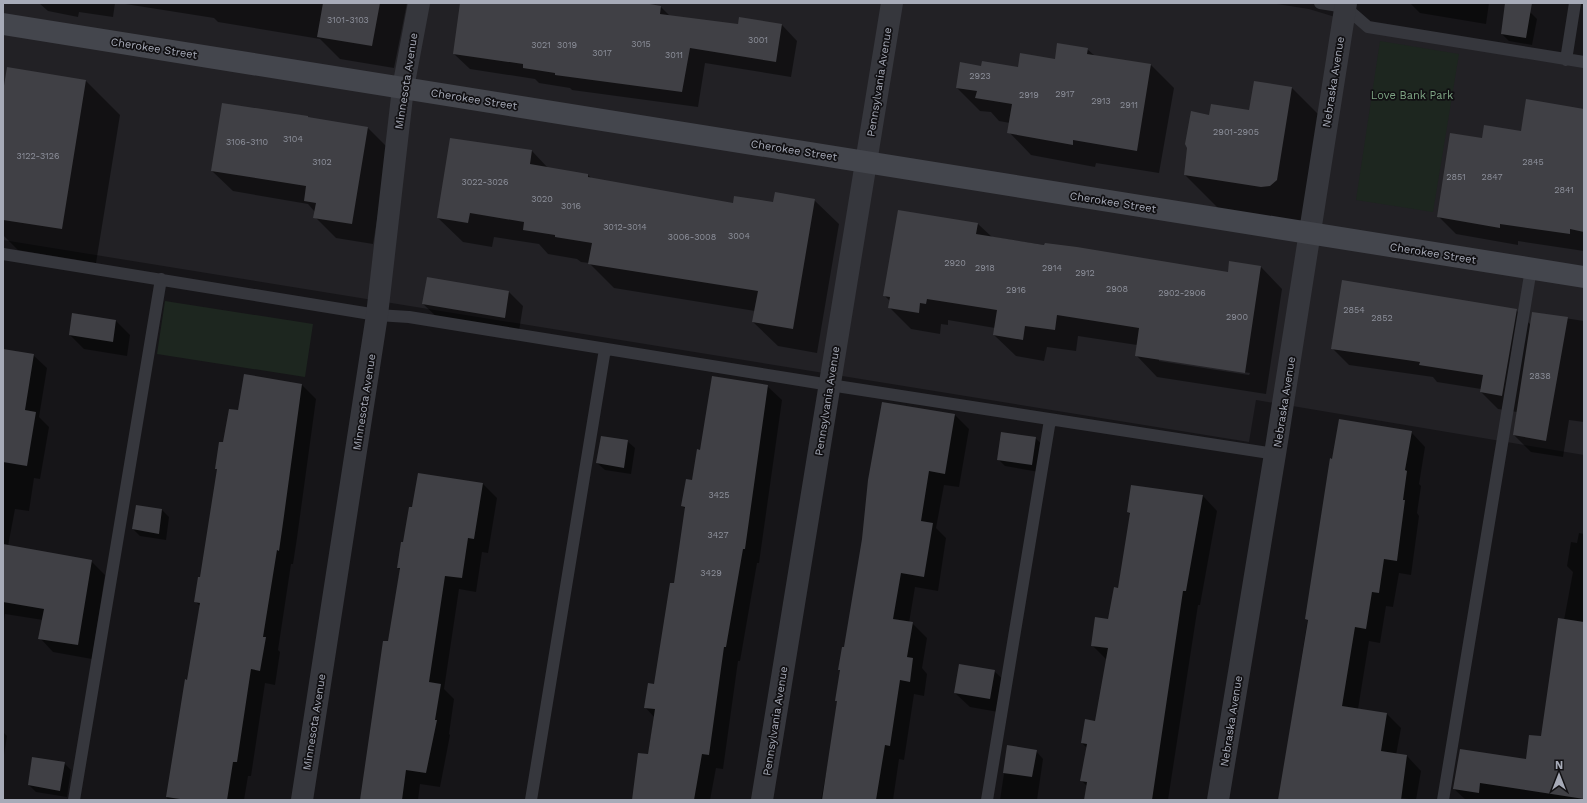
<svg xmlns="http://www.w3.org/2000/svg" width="1587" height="803" viewBox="0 0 1587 803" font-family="'Work Sans',sans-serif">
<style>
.built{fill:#222125}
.green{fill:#1d261f}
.shadow{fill:#0007;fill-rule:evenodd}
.building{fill:#404045}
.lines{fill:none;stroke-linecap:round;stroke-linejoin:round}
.lane{stroke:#36373d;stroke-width:12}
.street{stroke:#36373d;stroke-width:22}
.secondary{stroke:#44464d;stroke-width:22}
.labels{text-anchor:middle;stroke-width:3.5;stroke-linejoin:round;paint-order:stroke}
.number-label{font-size:9px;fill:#8d909b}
.street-label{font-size:11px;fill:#a7abb8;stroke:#111013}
.park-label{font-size:11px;fill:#7da483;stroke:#111013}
</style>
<rect width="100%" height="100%" fill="#161518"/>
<!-- built -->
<path class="built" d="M3,3H1271L1309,9L1368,27L1584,62V455L1256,400L1249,442L3,240Z"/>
<!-- green -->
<path class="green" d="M1380,41L1459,54L1433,212L1356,200Z
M165,301L313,324L305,377L157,354Z"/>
<!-- shadow -->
<path class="shadow" d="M39,3H115L113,17L79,12L78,17L48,11Z
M119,3H407L394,68L340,59L320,39L218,22L214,18Z
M461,3H638L661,7L671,17L738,25L740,18L782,25L797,41L791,77L705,63L698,107L572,90L570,88L539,83L535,79L470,69L454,54Z
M1410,3H1489L1486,24L1420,13Z
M1530,12L1537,19L1532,45L1509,41L1502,34Z
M1087,49L1095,56L1151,65L1174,88L1159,173L1096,163L1095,167L1031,155L1009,132L1010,123L999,121L991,112L980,111L957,88L982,67L1019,68L1056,60Z
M86,81L120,115L96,263L18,250L3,235V98Z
M1292,88L1326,122L1307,219L1296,221L1219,209L1185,175L1210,116L1250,111Z
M308,117L310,119L368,128L389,149L373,244L336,238L315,217V212L308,204L233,191L212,171Z
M1522,133L1584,146V251L1518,241V245L1456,234L1438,216L1483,139Z
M451,139L532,151L548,168L588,175L592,179L734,204L774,203L814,200L839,224L817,353L778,346L753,322L755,311L614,288L589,263L581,262L577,259L548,254L539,244L494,237L492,247L463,242L438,218Z
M978,224L992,237L1229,273L1230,262L1261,267L1282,289L1266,394L1157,377L1136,355L1137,345L1078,336L1076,351L1047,347L1044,361L1016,356L994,335L995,328L948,320V325L941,324L940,334L911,329L889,307L890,301L884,295ZM1159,359L1250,373L1249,375L1159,361Z
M509,292L523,306L519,331L438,318L423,304Z
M1516,310L1531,325L1532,313L1584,321V422L1569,420L1563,457L1531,452L1514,435L1517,412L1498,409L1481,392V389L1437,382L1433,377L1349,365L1332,348Z
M73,314L116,321L130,335L127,356L84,349L70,335Z
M3,350L33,355L47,368L39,417L49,427L40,479L34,478L29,511L15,509L8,546L91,561L105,575L92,659L53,652L40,638L43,620L5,614L3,627Z
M302,385L316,399L297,538L293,564H291L278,650L280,652L275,685L265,683L251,776H248L244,800H167L186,680L188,681L200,606L195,601L201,578L218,470L216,468L224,444L239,412Z
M767,386L782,400L759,563H757L740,661H738L723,769L716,768L710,800H633L648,756L654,717L645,707L655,686L674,584L686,509L682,506L692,481L701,451Z
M955,415L969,429L959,487L944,485L936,528L946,538L938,591L915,587L909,623H912L927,638L922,668L927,674L924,696L914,694L904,760L899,759L893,800H821L833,737L841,671L839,670L845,649Z
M1411,432L1425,447L1419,484L1421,486L1417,513L1419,516L1411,575L1399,573L1393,607L1386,606L1380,643L1369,641L1358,709L1387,714L1401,728L1396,755L1407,756L1421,771L1416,800L1388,796V800H1279L1333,460Z
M1035,438L1043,445L1039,472L1005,466L998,459Z
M627,441L635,448L631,474L605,470L597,463Z
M483,484L497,498L488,553L482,552L476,592L459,589L444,689L454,699L449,734L450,735L440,787L420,784L418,800H361L389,643L400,570L398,568Z
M1132,486L1203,496L1217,511L1200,605H1198L1168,800H1085L1087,786L1081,780L1087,748L1082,743L1096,722L1107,660L1092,645L1109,620L1119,589L1131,515L1128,512Z
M136,506L162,510L169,517L166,540L140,536L133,529Z
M1579,533L1584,534V800H1466L1454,789L1526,760L1542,738L1573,572L1567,566L1571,542L1577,543Z
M994,671L1009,685L1004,713L970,707L955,693Z
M3,732L7,736L3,761Z
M1008,747L1036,751L1043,759L1037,800H1000Z
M64,763L71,770L67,797L36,792L29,785Z"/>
<!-- building -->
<path class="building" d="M323,3H380L372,46L317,37Z
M460,3H644L661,6L660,14L738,24L739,17L782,24L776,62L690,48L682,92L555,75V73L523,68V64L453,54Z
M1505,3H1532L1526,38L1501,34Z
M1057,43L1088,48L1087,54L1151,64L1137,151L1073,140V145L1007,133L1012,104L975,98L977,91L956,88L960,62L981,66L982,61L1018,67L1020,53L1055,59Z
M7,67L86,80L62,229L3,220V92Z
M1254,81L1292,87L1277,180L1270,186L1261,187L1184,175L1187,148L1185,144L1191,111L1209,115L1211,104L1249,110Z
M1526,99L1584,109V232L1570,229V234L1500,224V228L1437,217L1450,133L1482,138L1484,125L1521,131Z
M222,103L308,116V117L368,127L352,224L313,218L316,203L304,201L306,186L211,171Z
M450,138L532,150L530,164L588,174V177L733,203L734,196L773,202L775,192L815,199L793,329L752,322L758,291L588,264L592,243L555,237V235L523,230L524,222L470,213L468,223L437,218Z
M898,210L978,223L976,234L1044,245L1045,243L1077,247L1228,272L1229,261L1261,266L1245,373L1135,356L1139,328L1057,315L1055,330L1025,326L1023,340L993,335L997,310L927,299L926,304L920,303L919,313L888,308L890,297L883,296Z
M427,277L509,291L505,318L422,304Z
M1342,280L1517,309L1502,396L1480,392L1483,375L1419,365L1420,362L1331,349Z
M1532,312L1568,317L1546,441L1513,435Z
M72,313L116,320L113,342L69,335Z
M3,349L34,354L25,410L36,412L27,466L3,462Z
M244,374L302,384L283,523L279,551L277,550L263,637H266L260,671L251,669L237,762H233L227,800H187L166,797L185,679L187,680L200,603L194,602L198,577H200L217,469H215L219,442H223L229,409L238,410Z
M712,376L768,385L745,549H743L726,647H724L709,755L702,754L694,800H632L638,753L648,754L655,709L644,708L648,683L654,684L670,583H674L685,507L681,506L686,479L692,480L697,449L700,450Z
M882,402L955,414L945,474L929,471L921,521L933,523L924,577L901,573L893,619L913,622L907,657L913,658L910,682L900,680L890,746L885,745L876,800H822L837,701H835L840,670H838L842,647H844L862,539L868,480Z
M1339,419L1412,431L1405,470L1407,471L1403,500H1405L1397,561L1384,559L1379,593L1372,592L1366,629L1355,627L1342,706L1387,713L1381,751L1407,755L1401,800H1278L1308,620L1305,619L1330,458L1332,459Z
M1001,432L1036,437L1032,465L997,460Z
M601,436L628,440L624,468L596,463Z
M418,473L483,483L474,539L468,538L462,578L445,576L429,682L441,684L435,720H437L426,773L406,770L402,800H360L383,641H388L400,568H397L401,542H403L409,507H412Z
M1131,485L1203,495L1186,591H1183L1152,800H1084L1087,782L1080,781L1087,744L1081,743L1085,719L1095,721L1108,648L1091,646L1095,617L1108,619L1114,587L1118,588L1130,513L1127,512Z
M136,505L162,509L159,534L132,529Z
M3,544L92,560L78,645L38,639L44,609L3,602Z
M1558,618L1584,622V799L1480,783L1479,793L1453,789L1460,749L1526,759L1529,735L1541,736Z
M959,664L995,670L990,699L954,693Z
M1007,745L1037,750L1032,777L1003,773Z
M32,757L65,762L60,791L28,785Z"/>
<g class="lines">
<!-- lane -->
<path class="lane" d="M1320,3L1345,7L1368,27L1584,62
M1566,60L1575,3
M3,254L377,315L409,317L830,385L1275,454
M74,800L161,279
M531,800L605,349
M987,800L1050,420
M1443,800L1531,269"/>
<!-- street -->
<path class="street" d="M302,800L377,315L403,88L419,3
M762,800L892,3
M1218,800L1275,454L1346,3"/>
<!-- secondary -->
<path class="secondary" d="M3,24L1584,277"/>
</g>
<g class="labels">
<!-- number labels -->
<g class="number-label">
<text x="348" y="23">3101-3103</text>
<text x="758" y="43">3001</text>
<text x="641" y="47">3015</text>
<text x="541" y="48">3021</text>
<text x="567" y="48">3019</text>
<text x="602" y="56">3017</text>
<text x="674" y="58">3011</text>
<text x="980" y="79">2923</text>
<text x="1065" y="97">2917</text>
<text x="1029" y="98">2919</text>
<text x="1101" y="104">2913</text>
<text x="1129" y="108">2911</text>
<text x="1236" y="135">2901-2905</text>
<text x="293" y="142">3104</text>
<text x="247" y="145">3106-3110</text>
<text x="38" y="159">3122-3126</text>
<text x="322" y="165">3102</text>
<text x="1533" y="165">2845</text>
<text x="1456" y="180">2851</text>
<text x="1492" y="180">2847</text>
<text x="485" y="185">3022-3026</text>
<text x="1564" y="193">2841</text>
<text x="542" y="202">3020</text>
<text x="571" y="209">3016</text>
<text x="625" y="230">3012-3014</text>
<text x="739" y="239">3004</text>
<text x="692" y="240">3006-3008</text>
<text x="955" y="266">2920</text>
<text x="985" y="271">2918</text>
<text x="1052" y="271">2914</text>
<text x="1085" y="276">2912</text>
<text x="1117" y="292">2908</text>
<text x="1016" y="293">2916</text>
<text x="1182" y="296">2902-2906</text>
<text x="1354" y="313">2854</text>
<text x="1237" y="320">2900</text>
<text x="1382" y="321">2852</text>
<text x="1540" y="379">2838</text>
<text x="719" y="498">3425</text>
<text x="718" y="538">3427</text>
<text x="711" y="576">3429</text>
</g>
<!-- street labels -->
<g class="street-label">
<text transform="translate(154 48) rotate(9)" y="4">Cherokee Street</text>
<text transform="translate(406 81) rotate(-81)" y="4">Minnesota Avenue</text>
<text transform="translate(879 82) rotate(-81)" y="4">Pennsylvania Avenue</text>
<text transform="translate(1333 82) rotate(-81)" y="4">Nebraska Avenue</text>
<text transform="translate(474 99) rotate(9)" y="4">Cherokee Street</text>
<text transform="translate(794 150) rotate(9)" y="4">Cherokee Street</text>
<text transform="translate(1113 202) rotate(9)" y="4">Cherokee Street</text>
<text transform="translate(1433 253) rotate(9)" y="4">Cherokee Street</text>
<text transform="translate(827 401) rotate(-81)" y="4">Pennsylvania Avenue</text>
<text transform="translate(364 402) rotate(-81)" y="4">Minnesota Avenue</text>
<text transform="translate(1284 402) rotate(-81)" y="4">Nebraska Avenue</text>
<text transform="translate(775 721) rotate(-81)" y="4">Pennsylvania Avenue</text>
<text transform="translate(1231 721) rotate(-81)" y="4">Nebraska Avenue</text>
<text transform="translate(314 722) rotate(-81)" y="4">Minnesota Avenue</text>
</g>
<!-- park labels -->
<g class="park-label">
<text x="1412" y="99">Love Bank Park</text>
</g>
</g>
<!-- border -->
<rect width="1587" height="803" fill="none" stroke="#a7abb8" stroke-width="8"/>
<!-- north arrow -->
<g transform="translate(1559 775)" stroke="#111013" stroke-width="3" paint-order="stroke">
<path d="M0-3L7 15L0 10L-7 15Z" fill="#a7abb8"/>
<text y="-6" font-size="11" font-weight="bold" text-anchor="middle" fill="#a7abb8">N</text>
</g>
</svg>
